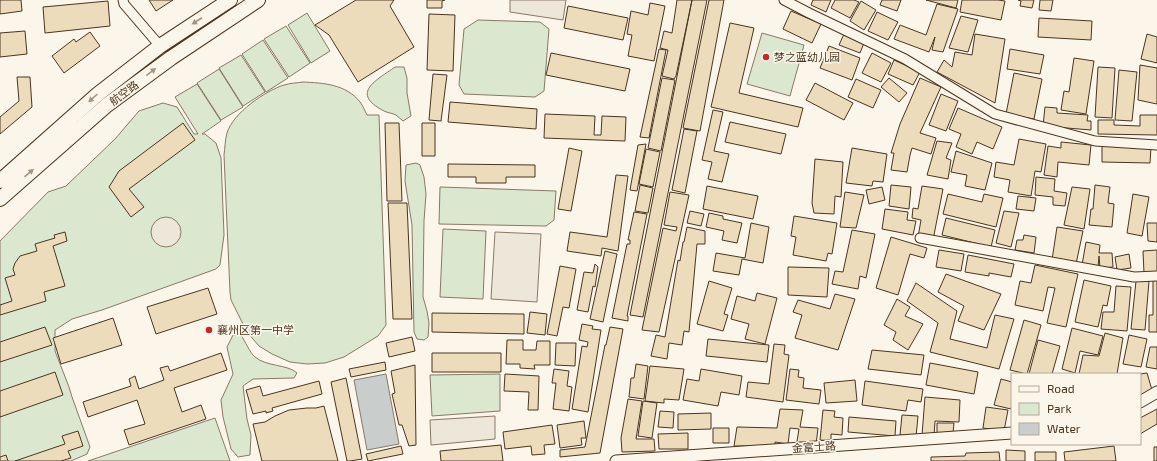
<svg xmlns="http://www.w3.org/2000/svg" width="1157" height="461" viewBox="0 0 1157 461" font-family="'Exo 2','Noto Sans SC',sans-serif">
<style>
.green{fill:#dce7d0;stroke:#887966}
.parking{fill:#ede7d9;stroke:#887966}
.water{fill:#c9cecd;stroke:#887966}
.building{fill:#ecdcbc;stroke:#4a3520}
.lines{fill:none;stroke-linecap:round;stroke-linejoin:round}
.minor-casing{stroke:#4a3520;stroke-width:11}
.tertiary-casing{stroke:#4a3520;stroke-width:13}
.primary-casing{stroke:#4a3520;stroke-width:16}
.minor{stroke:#fbf6e9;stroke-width:9}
.tertiary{stroke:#fbf6e9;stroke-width:11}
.primary{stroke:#fbf6e9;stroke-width:14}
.oneway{fill:#a29684}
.poi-dot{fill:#c62828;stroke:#fbf6e9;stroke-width:1.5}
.labels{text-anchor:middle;stroke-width:3;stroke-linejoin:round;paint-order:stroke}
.poi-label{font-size:11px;fill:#4a3520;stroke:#fbf6e9;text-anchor:start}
.street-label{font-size:11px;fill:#4a3520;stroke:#fbf6e9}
</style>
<rect width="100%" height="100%" fill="#fbf6e9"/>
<!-- green -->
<path class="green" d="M307,13L330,51L311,63L288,25Z
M478,20L540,22L549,29L544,91L535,97L464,94L459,85L464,29Z
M286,26L310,63L289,77L264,39Z
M762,33L804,45L790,96L747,84Z
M263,40L288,78L266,92L242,54Z
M241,55L265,92L243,106L219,68Z
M395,67H404L407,78V93L411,116L403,121C401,119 398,117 396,115C392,113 388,113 384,111C349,93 377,80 395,67Z
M219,69L243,107L221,120L197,83Z
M303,82C323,83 346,84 360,102C363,106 365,111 367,115H379L386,325L378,336L344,357L325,363L307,364L290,362L272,354L259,346L247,332L231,300L230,292L224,155C225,148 225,140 227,133C233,113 265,91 284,85C290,83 297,83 303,82Z
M197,84L221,121L202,134H205L216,143L221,158L224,235L220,265L216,269L102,310L72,319L55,330V351L69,387L72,397L90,447L87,454L71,461H0V241L48,192L66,186L115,139L139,111L163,103L177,107L194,134H198L175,97Z
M416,163L420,165L424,177L426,194L424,221L423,297L427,311L429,323L428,337L424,340L417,339L414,332L412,225L405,181L406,165Z
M440,187L556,191L554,220L546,226L439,224Z
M443,229L486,231L483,299L440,297Z
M233,335H241C245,341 250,353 255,357C267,367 287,364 297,373L294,378L253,379L243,386L247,419L251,435L250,455L238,457L231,449L223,417L221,400L233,374L227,347Z
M500,374V411L432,416L430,375Z
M215,418L230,461H88Z"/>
<!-- parking -->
<path class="parking" d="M510,0H566L563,20L510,12Z
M151 232a15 15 0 1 1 30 0a15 15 0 1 1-30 0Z
M495,232L541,234L537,302L491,299Z
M495,416V439L431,445L430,420Z"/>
<!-- water -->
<path class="water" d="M386,374L399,444L367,450L354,380Z"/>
<!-- building -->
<path class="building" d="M0,0H21L22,11L0,14Z
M149,0H173L156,11Z
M356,0H394L390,6L414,47L358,82L329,35L315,25Z
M427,0H445L442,1V8H427Z
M677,0H692L676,76L674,79L662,76L668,50L660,48L664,31L672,33Z
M692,0H707L643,317L630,315Z
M709,0H724L700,131L683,128Z
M813,0H831L826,12L811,5Z
M835,0H854L859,2L850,18L831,8Z
M882,0H901L897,11L880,5Z
M926,0H958L956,8Z
M962,0H998L1005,1L1001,20L960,12Z
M1018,0H1034L1032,8L1020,6L1021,1Z
M1040,0H1053L1051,11L1039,10Z
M108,1L110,26L45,33L43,7Z
M861,1L876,10L864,30L850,21Z
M650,3L665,6L654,61L628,56L632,35L627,34L631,11L648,15Z
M937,4L958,9L943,52L932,50L935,37L929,52L894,39L900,25L926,35Z
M568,6L628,18L623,40L564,28Z
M791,11L821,24L812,43L783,29Z
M877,12L898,22L888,40L868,31Z
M429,14L455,15L453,71L427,70Z
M961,16L978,20L968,52L949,48Z
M1039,18L1092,21L1091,40L1038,37Z
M730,23L754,28L739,93L803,108L798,127L711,107Z
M25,31L27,54L0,57V33Z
M90,32L100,46L64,73L52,56L74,39L76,42Z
M844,34L864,43L860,53L839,45Z
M975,34L1005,39L995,103L937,72L944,60L952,67L955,52L972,55Z
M1147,34L1157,37V63L1141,59Z
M829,46L860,58L852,80L820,68Z
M659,49L666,50L649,138L640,137Z
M1010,49L1044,55L1040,74L1007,69Z
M551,53L630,69L625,91L546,75Z
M872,53L891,63L881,82L862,73Z
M1074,58L1094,61L1086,114L1061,110L1064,91L1069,92Z
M894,60L920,72L913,85L888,74Z
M1140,65L1157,68V104L1138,100Z
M1098,67L1115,68L1112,118L1095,117Z
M1119,70L1137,72L1132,121L1115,120Z
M1014,73L1042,79L1034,119L1006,114Z
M433,74L447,75L441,121L429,120Z
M17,77H30L32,107L0,134V117L19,101Z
M662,78L675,80L661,151L648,148Z
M889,78L907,93L899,102L881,87Z
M920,78L941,87L920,133L936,138L931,154L912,148L910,155L907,172L891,170L894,153H891L900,124Z
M856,79L881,90L873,108L848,97Z
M815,83L853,103L844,120L806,100Z
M941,94L958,101L946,131L929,125Z
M450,102L537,109L536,129L448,122Z
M1045,107L1057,108V113L1088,115L1087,121H1091V130L1043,126Z
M958,108L1002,127L993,149L977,142L972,154L956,147L961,134L949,129Z
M713,110L723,112L714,151L729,154L722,182L708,179L712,162L702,160Z
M545,114L595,116L594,135H601L602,116L626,117L625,141L544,138Z
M1140,115H1157V135L1098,134V120H1114V125L1140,126Z
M730,122L786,134L781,154L725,142Z
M183,123L195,140L129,189L144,207L131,217L109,187L119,171Z
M385,123H399L402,201H387Z
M422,123H435V156H422Z
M684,129L697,131L685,193L672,190Z
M1019,139L1046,144L1041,172L1035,171L1031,196L1008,192L1010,180L994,177L996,162L1014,165Z
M937,141L952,143L946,158L951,160L948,179L927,175Z
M1061,142L1091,145L1089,165L1058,162L1057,177L1044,175L1048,146L1061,148Z
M646,144L637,191L630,190L638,145Z
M1102,146L1151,147L1150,163L1102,162Z
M569,148L582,151L571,211L558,209Z
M852,148L887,154L883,182L873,181L872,186L846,183Z
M646,149L660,152L653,187L639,184Z
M956,151L992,163L985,190L965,186L967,175L951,172Z
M815,159L843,162L841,197L835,196L834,214L814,213L812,203Z
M448,164L535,165V177H506V183H476V177H448Z
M616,175L628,176L618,251L602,248L601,256L567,251L570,232L607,237Z
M1036,177L1055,179L1054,191L1067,193L1065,206L1053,205V197L1035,195Z
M640,185L653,188L648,213L635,211Z
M891,185L911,187L909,209L889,206Z
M1095,185L1110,187L1108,203L1114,204L1112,227L1089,225L1091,209H1093Z
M707,186L758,196L753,219L703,209Z
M922,186L943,189L933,240L918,237L921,220L912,218L913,208L918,209Z
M882,187L885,200L869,204L866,190Z
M1072,187L1090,189L1084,229L1064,225Z
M670,192L689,195L659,332L642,330L663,228L676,231L677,227L664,225Z
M845,192L864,195L856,228L840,227Z
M948,194L982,202L984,194L1003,198L996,227L943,214Z
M1133,194L1149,197L1142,236L1127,233Z
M1018,196L1036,198L1034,211L1016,209Z
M388,203H407L412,319H393Z
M885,209L908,212L907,220L916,221L913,235L882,229Z
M690,211L704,214L701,226L687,223Z
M1004,211L1019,213L1011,247L996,243Z
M634,212L647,214L627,316H628V321L612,318L627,244H630V240H628Z
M709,213L723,216V219L742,223L737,243L722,240L724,231L706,227Z
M794,216L837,223L832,254L828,253L826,261L793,255L796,237L791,236Z
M946,218L995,230L991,247L942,235Z
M751,223L769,227L763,263L742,259L739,275L713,271L716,253L745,258Z
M1147,223H1157V242L1148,241Z
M687,227L705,231V244H697L689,332L684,331L682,345L669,343L667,359L651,356L656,335L665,337L678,260L680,261L683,242H684Z
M1057,227L1083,231L1076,264L1052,260Z
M852,230L875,234L866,278L860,276L858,289L832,284L835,271L843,272Z
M65,232L67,241L53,246L65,286L44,292L46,301L0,315V305L12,301L5,278L15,275L13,269L15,263L20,256L37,251L35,244L55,238L54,235Z
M1024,235L1036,237L1034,253L1015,250L1017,240H1023Z
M891,237L927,248L924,258L910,254L898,295L876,288Z
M1086,242L1100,245L1099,253H1112L1113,267L1100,268L1099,256L1098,267L1082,265Z
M939,250L964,254L961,271L936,267Z
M1157,250V273H1144L1143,251Z
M605,251L617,254L603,322L590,319Z
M1129,254L1131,268L1117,270L1115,257Z
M968,255L1014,264L1011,277L989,273V276L965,272Z
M595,264L598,267L595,287L593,286L588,312L577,310L584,272L593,273Z
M1035,265L1078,274L1066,327L1047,323L1055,288L1048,287L1043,311L1015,305L1020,281L1031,283Z
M560,266L576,269L569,308L563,307L557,336L547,334Z
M788,267L829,268L827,297L788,295Z
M946,274L1001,294L984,330L958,321L964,306L938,292Z
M1084,280L1111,286L1107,306L1103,305L1098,327L1075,322Z
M1153,280H1157V332H1149V315H1153Z
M709,281L732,288L724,314L728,315L723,331L697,324Z
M1136,281H1149L1145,330L1131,329Z
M916,283L957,311L950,339L987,348L995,315L1014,319L999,369L930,352L938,323L907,301Z
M1116,286L1131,287L1127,331L1101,329L1103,312H1114Z
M208,288L217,314L156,334L147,307Z
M757,293L777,298L765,344L745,339L749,324L731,319L737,296L755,301Z
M835,294L855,299L838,350L795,338L802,315L793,312L798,300L830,309Z
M897,299L910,307L905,316L923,324L908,350L893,340L896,332L884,325Z
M530,312L547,314L545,335L527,333Z
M432,313L524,314V334L432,332Z
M113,318L122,345L61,364L53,338Z
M1024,320L1041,325L1027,374L1010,370Z
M582,324L593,326L592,329L601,330L588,412L572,409L582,346L587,347L588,342L579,340Z
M45,327L52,345L0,362V342Z
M610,327L623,329L600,453L560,457V450L585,447L605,345H606Z
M1072,328L1103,336L1098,355L1080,351L1075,373L1062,369Z
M1105,333L1123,338L1117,374H1079L1083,355L1099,356Z
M1129,335L1147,339L1141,367L1123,364Z
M412,337L415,351L389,357L386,343Z
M708,339L769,345L767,362L706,356Z
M507,340H523V350H536L537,341H550V365H534L535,369L520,368V364H506Z
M1038,340L1060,346L1052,374H1029Z
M556,343H576L575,366L555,365Z
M774,344L785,345L784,354L789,355L783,402L746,397L748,382L769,384Z
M1150,347H1157V369L1146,367Z
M872,350L924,355L921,375L868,369Z
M221,353L227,370L174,388L182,412L201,405L206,419L129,445L124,430L145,424L137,400L88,417L83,402L131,386L129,379L135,376L139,389L164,380L160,368L168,366L170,371Z
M432,353H501V372H432Z
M385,362L386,370L351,377L349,369Z
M930,363L978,372L974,394L926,385Z
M636,364L648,366L644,399L629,397L631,378H634Z
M415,365L416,445L409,446L402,425H399L392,394L395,393L391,371Z
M650,366L684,369L679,400L664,399V403L645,401Z
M554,369L569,371L567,386L572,387L569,411L553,409L556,383H552Z
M701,369L742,376L739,395L721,392L718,406L683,400L687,379L699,381Z
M790,369L799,370L798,377L804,378L803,388L821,390L819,404L786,400Z
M55,372L63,395L0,417V391Z
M1147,373L1152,390L1140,396V374Z
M505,374L539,376L538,410H528L529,392L504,391Z
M346,378L362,459L350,461H347L331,382Z
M1001,379L1012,382V404L1011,409L994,405Z
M855,380L857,401L826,403L824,383Z
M319,381L322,394L272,408L273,411L266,413V411L253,414L246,390L260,386L263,396Z
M865,381L923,389L921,402L908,400L906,411L862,405Z
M925,397L960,400L959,422L935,421L934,436L922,435Z
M628,399L642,401L636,439H654L655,451L622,452L621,438Z
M643,401L657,403L652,438L638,436Z
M324,406L338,461H262L253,424L265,422L275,416L289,410L307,408H316Z
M986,407L1008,410L1004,431L983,428Z
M780,409L803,410L800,427L818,428L816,445L796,447L799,429L790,428L788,444L775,442V446H734L737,427L777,428Z
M1157,409V424L1140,434V418Z
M823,410L835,411L834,417L843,418L842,435L831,434V441L820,440Z
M660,411L674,412L673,428L658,427Z
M711,413V429L678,430V414Z
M902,415L918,416L916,437L900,435Z
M849,417L896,421L895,436L848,432Z
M584,421L586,438H581L582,445L560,448L557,425Z
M937,423H954L953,433H937Z
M552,425L555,444L544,445L545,454L532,455L531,446L505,449L503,432Z
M713,428H729V443H713Z
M78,431L83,446L68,451L71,458L61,461H15L65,444L62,436Z
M688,433V449H659L658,434Z
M501,445L503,461H441L440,451Z
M401,446L403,454L368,461L366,454Z
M1114,446L1116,461H1065L1064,452Z
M1154,447H1157V461H1154Z
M1006,450L1025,451V461H1006Z
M999,452L1000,461H931V457L965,456L966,453Z
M1035,452H1056V461H1035Z
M6,455L8,461H0V457Z"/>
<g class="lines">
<!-- minor casing -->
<g class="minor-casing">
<path id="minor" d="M123,0L124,4L160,46
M784,0L809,13L905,59L995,114L1095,141L1157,145
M920,238L1134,277L1157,276"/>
</g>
<!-- tertiary casing -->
<g class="tertiary-casing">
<path id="tertiary" d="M1140,402L1157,392
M616,461L1012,433"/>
</g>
<!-- primary casing -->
<g class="primary-casing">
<path id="primary" d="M0,181L98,94L160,46L230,0
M0,199L107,105L171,58L258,0"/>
</g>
<!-- minor -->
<use href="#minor" class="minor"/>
<!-- tertiary -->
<use href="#tertiary" class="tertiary"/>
<!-- primary -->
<use href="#primary" class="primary"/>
</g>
<!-- one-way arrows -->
<defs><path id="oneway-solid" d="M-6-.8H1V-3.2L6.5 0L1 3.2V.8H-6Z"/></defs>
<g class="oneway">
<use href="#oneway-solid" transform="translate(197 21) rotate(147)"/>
<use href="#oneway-solid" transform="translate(151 72) rotate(-37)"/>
<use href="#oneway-solid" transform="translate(93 98) rotate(138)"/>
<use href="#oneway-solid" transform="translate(29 173) rotate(-41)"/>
</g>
<!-- markers -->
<g class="poi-dot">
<circle cx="766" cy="57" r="4"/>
<circle cx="209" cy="330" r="4"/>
</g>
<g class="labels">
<!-- poi labels -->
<g class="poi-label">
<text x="774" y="61">梦之蓝幼儿园</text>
<text x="217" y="334">襄州区第一中学</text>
</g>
<!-- street labels -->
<g class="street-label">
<text transform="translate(124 93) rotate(-37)" y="4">航空路</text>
<text transform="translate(814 447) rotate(-4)" y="4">金富士路</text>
</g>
</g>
<!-- legend -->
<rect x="1011" y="373" width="130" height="72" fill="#fbf6e9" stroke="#b4a999"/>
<rect x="1019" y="386" width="20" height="6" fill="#fbf6e9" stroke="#b4a999"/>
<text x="1047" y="393" font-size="12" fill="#4a3520">Road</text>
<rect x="1019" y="403" width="20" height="12" fill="#dce7d0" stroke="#b4a999"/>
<text x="1047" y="413" font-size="12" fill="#4a3520">Park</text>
<rect x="1019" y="423" width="20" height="12" fill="#c9cecd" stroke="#b4a999"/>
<text x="1047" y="433" font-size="12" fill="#4a3520">Water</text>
</svg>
